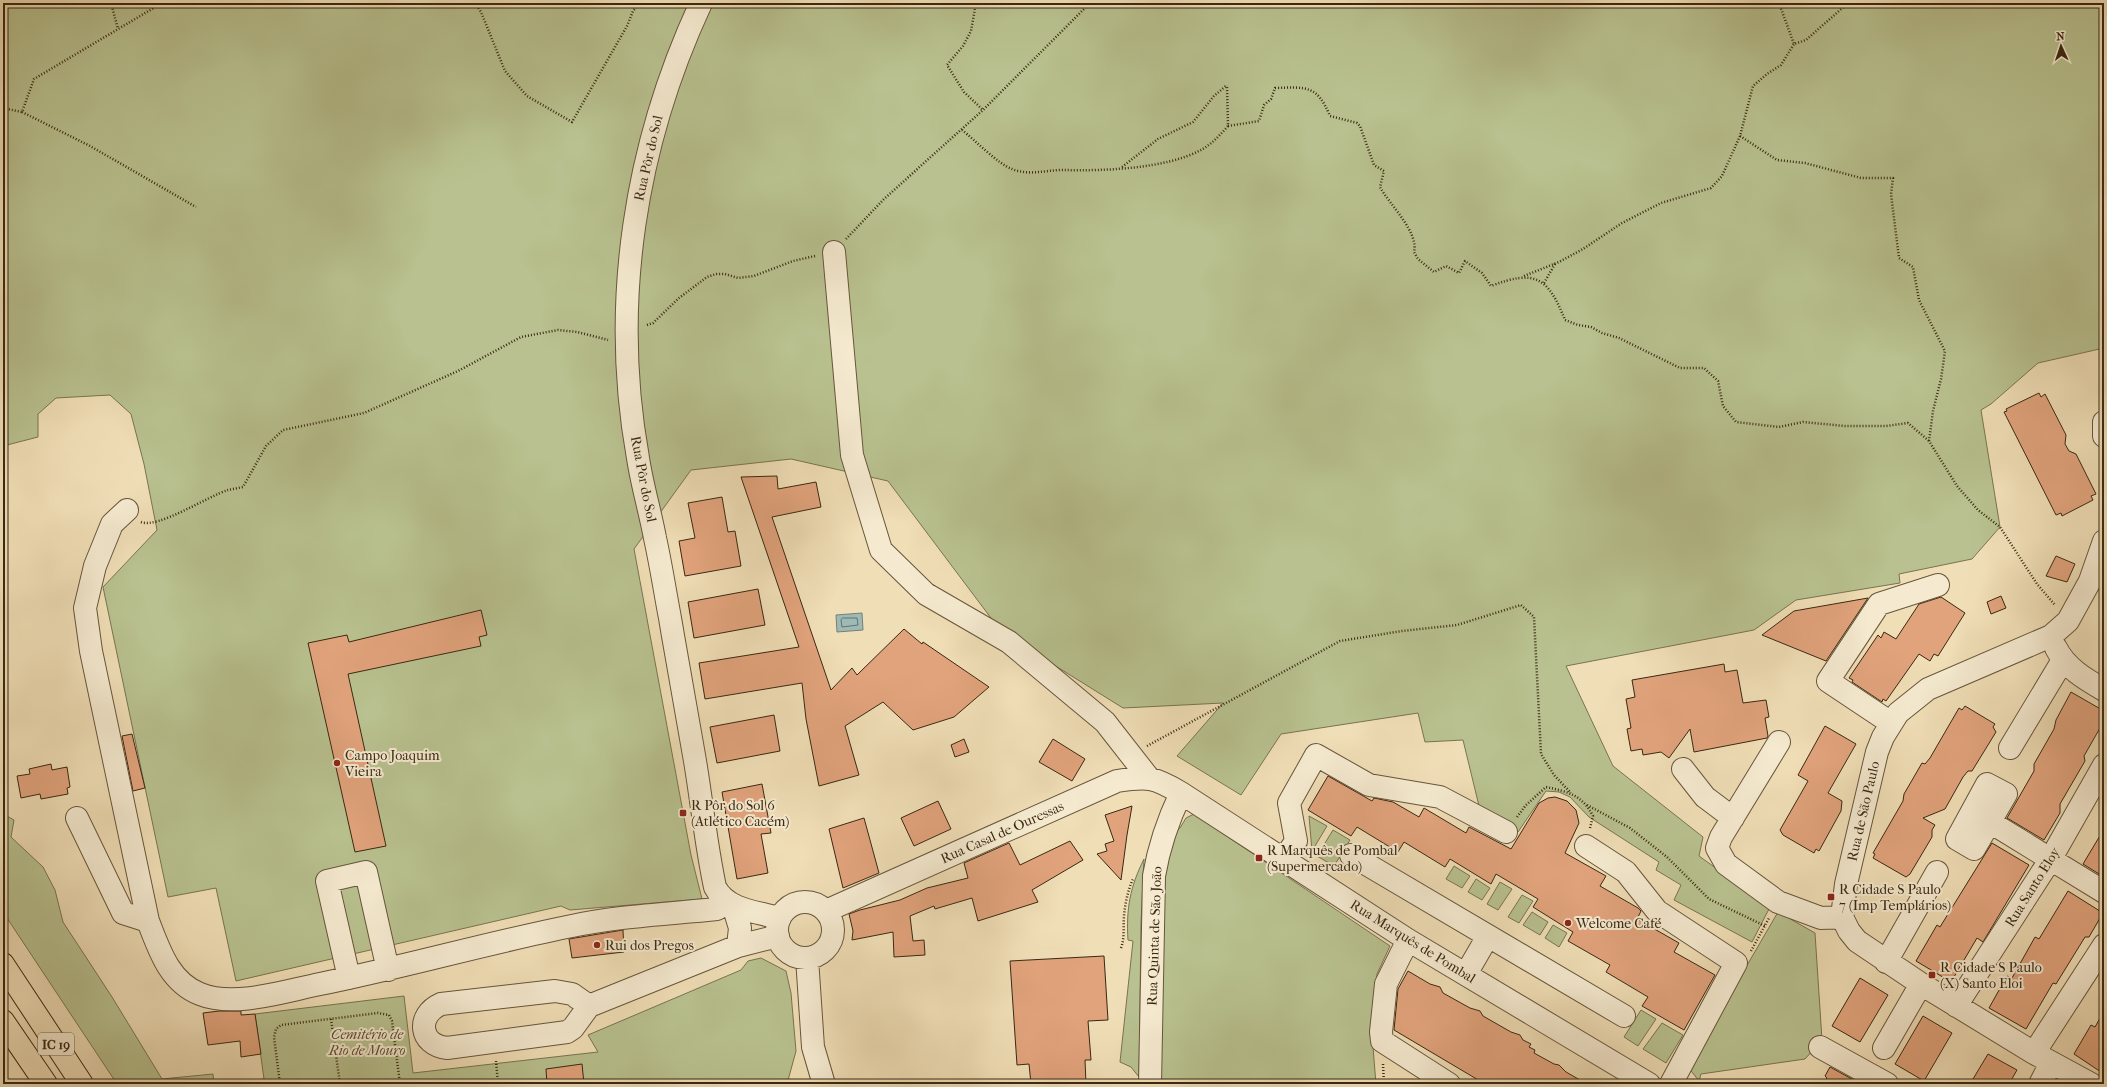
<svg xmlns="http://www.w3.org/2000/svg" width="2107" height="1087" viewBox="0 0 2107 1087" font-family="'IM FELL French Canon',serif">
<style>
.green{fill:#b8c18f;stroke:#787450}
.water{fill:#9dbab7;stroke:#758075}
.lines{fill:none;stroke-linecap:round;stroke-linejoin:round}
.shore{stroke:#6b7164;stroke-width:1}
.building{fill:#e1a37c;stroke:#392812}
.minor-casing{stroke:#67563b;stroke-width:24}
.highway-casing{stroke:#392812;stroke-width:24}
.path{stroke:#392812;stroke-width:2.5;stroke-dasharray:1 2;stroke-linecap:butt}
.minor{stroke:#f5ead0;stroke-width:22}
.highway{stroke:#f0deb6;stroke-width:22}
.poi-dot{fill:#8f2418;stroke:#f5ead0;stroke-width:1.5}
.labels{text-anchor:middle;stroke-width:4;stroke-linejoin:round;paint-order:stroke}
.shield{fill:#f5ead0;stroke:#71624b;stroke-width:1}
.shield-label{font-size:13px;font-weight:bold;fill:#392812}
.street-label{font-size:14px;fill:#392812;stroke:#f5ead0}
.poi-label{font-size:14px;fill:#392812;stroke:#f5ead0;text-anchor:start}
.park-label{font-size:14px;font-style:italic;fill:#594e31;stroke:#f5ead0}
</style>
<rect width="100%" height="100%" fill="#f0deb6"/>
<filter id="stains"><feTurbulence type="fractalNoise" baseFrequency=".005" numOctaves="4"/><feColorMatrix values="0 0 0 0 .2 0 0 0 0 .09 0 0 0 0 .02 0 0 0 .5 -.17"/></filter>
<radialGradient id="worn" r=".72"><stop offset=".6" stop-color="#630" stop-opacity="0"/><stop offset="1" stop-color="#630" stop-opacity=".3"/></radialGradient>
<!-- green -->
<path class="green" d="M3,3H2104V348L2038,363L1991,404L1981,410L2000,527L1972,559L1899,574L1900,583L1796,600L1754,630L1566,666L1613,766L1703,837L1699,856L1770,907L1752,942L1674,900L1681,885L1656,870L1659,862L1589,817L1570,797L1559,792L1546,791L1518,832L1480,810L1463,740L1425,742L1418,713L1281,734L1241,795L1177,756L1223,703L1123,708L1038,655L1009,642L888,481L791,459L691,470L634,549L691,855L702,899L570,910L561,906L236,981L216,888L168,897L103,587L157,530L144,464L131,414L110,395L56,398L38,414V437L3,446Z
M3,814L14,820L11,837L43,867L55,890L63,922L112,997L162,1079L213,1074L214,1084H117L3,912Z
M1194,814L1390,946L1377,974L1372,1035L1376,1084H1155L1161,866L1168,836L1180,828L1186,818Z
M1309,816L1327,826L1312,851Z
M1333,830L1350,840L1334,866L1317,856Z
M1144,859L1141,923L1139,1077L1131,1067L1120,1062L1133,941L1128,940C1126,909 1130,887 1144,859Z
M1454,866L1470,876L1462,888L1446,879Z
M1476,879L1490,888L1482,900L1468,892Z
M1500,882L1512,889L1498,910L1487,904Z
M1522,895L1533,901L1519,923L1508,917Z
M1532,912L1548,922L1540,935L1523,925Z
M1778,912L1815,933L1822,1040L1805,1059L1701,1074L1699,1081L1688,1067Z
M1553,925L1567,933L1559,947L1545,938Z
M761,958L786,971L791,993L796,1051L787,1084H222L264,1079L255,1014L404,996L413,1073L598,1052L588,1035L741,970L748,961Z
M1641,1010L1656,1019L1638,1046L1624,1037Z
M1662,1023L1683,1035L1666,1063L1643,1049Z"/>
<!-- water -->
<path class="water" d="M862,613L863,630L837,632L836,615Z"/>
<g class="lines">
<!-- shore -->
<path class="shore" d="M843,618H857L858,625L842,627L841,620Z"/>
</g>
<!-- building -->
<path class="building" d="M2039,393L2041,397L2045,394L2066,435L2065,444L2069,451L2076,454L2096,494L2091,496L2093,500L2062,516L2061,513L2056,515L2004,412L2007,411L2006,409Z
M777,476L778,489L816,482L821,507L772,517L831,690L852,668L857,675L904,629L922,644L923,642L989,687L954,717L913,730L883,702L845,726L859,775L819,786L806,719L802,683L705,699L699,663L799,647L741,477Z
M722,497L728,532L735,531L741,566L685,576L679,541L695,538L688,503Z
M2056,556L2075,564L2067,582L2046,576Z
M758,589L765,625L694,638L688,602Z
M2001,596L2006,608L1991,614L1987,602Z
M1941,597L1965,613L1938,656L1934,654L1930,661L1919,654L1886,701L1883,699L1882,702L1852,682L1853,680L1849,678L1878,635L1881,638L1884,632L1896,639L1919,604Z
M1868,598L1826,661L1762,635L1794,611Z
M481,610L487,635L479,637L481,646L348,674L386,846L355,852L308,643L347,635L349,642Z
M1724,664L1725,672L1737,670L1743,703L1766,700L1769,717L1765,718L1768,736L1767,738L1694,752L1690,729L1669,758L1661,752L1643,755L1642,749L1631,751L1627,729L1631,728L1626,699L1635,697L1632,680Z
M2071,692L2104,711V721L2084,756L2085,761L2060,804V813L2044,840L2007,818L2034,771V764L2054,729L2056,720Z
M1965,706L1995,724L1993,727L1996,732L1972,771H1968L1963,777L1945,809L1923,818L1935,825L1932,830V837L1910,874L1906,877L1873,858L1875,854L1873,853L1903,801L1904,794L1922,763L1925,764L1930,758L1959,708L1962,710Z
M774,715L780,751L717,763L710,727Z
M1825,726L1856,744L1828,793L1842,801L1841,811L1819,851L1816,849L1814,853L1783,835L1780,830L1808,781L1798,775Z
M132,734L145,788L133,791L122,736Z
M964,739L969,752L955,757L951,745Z
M1053,739L1085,759L1072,781L1039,762Z
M51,764L52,770L67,767L70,787L67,788L68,794L41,799L40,794L21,798L17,776L30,774L29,769Z
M1328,776L1372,801L1374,798L1393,802L1419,817L1424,808L1466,833L1469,827L1511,849L1539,803L1548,798L1555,797L1567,801L1576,810L1579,823L1565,853L1606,876L1600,886L1638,908L1641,911L1637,919L1679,943L1674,952L1715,975L1684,1030L1642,1006L1648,997L1606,972L1610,965L1568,941L1573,932L1533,907L1538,899L1496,874L1491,884L1450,859L1445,867L1404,842L1398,852L1357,827L1351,836L1308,810Z
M762,784L771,833L761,834L768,873L737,879L722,792Z
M938,801L951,829L914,846L901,818Z
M1132,806L1127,835L1121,880L1097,854L1107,851L1105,844L1114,841L1105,815Z
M864,818L879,873L843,888L829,829Z
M2104,829V877L2083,864Z
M1070,841L1083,860L1032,890L1038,902L978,921L972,898L935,909L934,906L910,916L913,941L924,940L925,955L894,957L893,932L852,940L853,931L849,914L860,910L900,900L927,888L968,878L964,863L1009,843L1020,865Z
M1992,843L2029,865L1983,942L1977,938L1951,982L1916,961L1937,925L1940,927Z
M2068,891L2103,913L2089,937H2085L2056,984L2053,983L2026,1029L1989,1008L2007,976L2012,978L2035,937L2039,939Z
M623,930L624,952L572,958L569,939Z
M1104,956L1108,1020L1088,1021L1091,1060H1085L1086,1084H1031L1029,1064L1017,1065L1010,961Z
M1408,971L1430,984L1440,987L1443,993L1470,1008L1480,1011L1483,1016L1511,1032L1520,1035L1523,1040L1531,1044L1529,1047L1535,1050L1534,1053L1554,1064L1559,1065L1566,1072L1587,1084H1517L1509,1080L1507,1084H1485L1394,1030L1398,989Z
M1860,978L1888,995L1860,1042L1832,1026Z
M219,1011H241V1015L255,1014L261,1054L241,1057L240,1041L208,1045L203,1013Z
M2104,1011V1074L2074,1054L2091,1025L2095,1027Z
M1923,1016L1952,1033L1924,1081L1895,1064Z
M1988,1054L2017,1070L2009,1084H1970Z
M582,1064L584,1084H547L546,1069Z
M1830,1067L1861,1084H1824L1827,1078L1825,1076Z"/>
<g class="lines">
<!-- minor casing -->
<g class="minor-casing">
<path id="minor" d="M701,3C635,145 610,303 638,458C642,485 650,511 655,538C661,565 665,592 670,618C678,666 687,714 695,761C702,803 706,845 715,887C726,910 757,912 780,918
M834,252L852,455L881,550L926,594L1009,642L1105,722L1148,777
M2104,422V436
M127,510L112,524L95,566L85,608L91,651L148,921
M2056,648C2066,668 2085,679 2104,690
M1891,723L1828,681L1879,604L1938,585
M1779,742L1721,837L1717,848L1726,864L1778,902L1821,918L1842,917
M2010,748L2063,660
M1683,769L1705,797L1733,818
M1987,784L2006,794L1974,849L1957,839Z
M77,818L123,913L148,921C159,949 169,982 200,994C234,1008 285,991 320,984C404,967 487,943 572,926C619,916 669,914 717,909L728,902
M1990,822L2104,892
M1586,846L1626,872L1657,911L1736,963L1671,1084
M1351,855L1624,1016
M1284,859L1296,841L1289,803L1316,755L1369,785L1440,797L1506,832
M777 930a28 28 0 1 1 56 0a28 28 0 1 1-56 0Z
M733,905L740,928L738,946
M826,911L1117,781C1148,776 1154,777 1181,793L1408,940L1649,1084
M1408,940L1386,984L1381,1032L1382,1041L1449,1084
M807,958L813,1047L823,1081
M1886,962L1937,872
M1466,974L1488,936
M349,978L327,881L366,872L388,970
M589,1006L572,994L555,991L441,1004C416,1015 419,1045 447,1048L567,1032L573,1028L589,1006L738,946L778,936
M1956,1006L2050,860L2104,765
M1820,1047L1887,1084
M1884,1048L1921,984
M2034,1053L2104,945
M1150,1084L1154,876C1159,846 1168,820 1181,793
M2040,1084L2051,1063
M2091,1084L2034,1053L1921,984L1857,941L1849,931L1842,917L1846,884L1877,752L1883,737L1898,713L1928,689L2051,636L2068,621L2090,581L2104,541"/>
</g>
<!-- highway casing -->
<g class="highway-casing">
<path id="highway" d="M3,964L82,1084
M3,1021L46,1084"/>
</g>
<!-- path -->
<path class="path" d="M111,3L118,29
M475,3L481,12L505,71L527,96L572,122L627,26L633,11L640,3
M976,3L971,31L963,46L947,65L964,92L983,110
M1779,3L1794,44L1806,40L1848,3
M3,108L22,112L34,79L162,3
M22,112L90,146L196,207
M1228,126L1259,121L1264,105L1271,99L1275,88C1307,87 1317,85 1330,116L1357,123L1360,126L1374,165L1384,171L1380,187C1389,204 1419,232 1414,252L1418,259L1434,272L1446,266L1459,273L1465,261L1482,273L1491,286C1535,269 1548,277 1565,320L1578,325L1591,327L1602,333L1619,338L1680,368H1704L1718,381L1723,406L1736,422L1779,427L1803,422L1845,426H1886L1908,423L1929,441
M962,130C975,140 998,164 1012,169C1030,176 1045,170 1063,170C1104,171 1165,169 1201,150C1212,144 1220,135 1228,126L1227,85
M1740,136L1777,160L1805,163L1861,178H1893L1891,194L1899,258L1913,267L1919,300L1945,351L1941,379L1933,411L1929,441L1957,486L1978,510L2000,527L2037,584L2055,605
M1122,167L1158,139L1193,122L1214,96L1227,85
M846,239L884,199L983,110L1090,3
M1524,276L1559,262L1583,249L1622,223L1661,203L1711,188L1722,176L1740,136L1753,86L1767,74L1781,65L1794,44
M1544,283L1555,264
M647,325L653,323L679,298L707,277L716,274H725L738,278L754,276L793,261L815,256
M141,522C158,529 208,496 228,490C233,489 238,488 243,487L266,446L283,430L364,413L458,371L521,337L558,330L577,332L608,340
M1147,746L1340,641L1402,631L1457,625L1521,605L1534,617L1541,754L1554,775L1571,793
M1587,805L1630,828L1667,857L1709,899L1765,926
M1517,817L1526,805L1546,787C1569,792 1582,795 1593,816L1590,828
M1121,948C1125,937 1123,928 1124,916C1125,904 1128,890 1133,879
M1751,951L1769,918
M331,1019L340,1084
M496,1061L498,1084
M1383,1064L1384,1084
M280,1084L274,1037L276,1029L281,1025L378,1013L389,1015L392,1021L400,1084"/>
<!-- minor -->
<use href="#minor" class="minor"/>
<!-- highway -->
<use href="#highway" class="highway"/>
</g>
<!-- markers -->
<g class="poi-dot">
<circle cx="337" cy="763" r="4"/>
<rect x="679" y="809" width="8" height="8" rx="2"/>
<rect x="1255" y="854" width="8" height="8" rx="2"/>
<rect x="1827" y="893" width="8" height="8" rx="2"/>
<circle cx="1568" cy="923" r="4"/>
<circle cx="597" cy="945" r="4"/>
<rect x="1928" y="971" width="8" height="8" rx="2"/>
</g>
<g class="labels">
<!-- shield labels -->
<rect class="shield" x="38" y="1033" width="36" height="22" rx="3"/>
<g class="shield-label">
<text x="56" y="1049">IC 19</text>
</g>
<!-- street labels -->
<g class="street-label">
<text transform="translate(648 158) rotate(-77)" y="5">Rua Pôr do Sol</text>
<text transform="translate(644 479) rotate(79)" y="5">Rua Pôr do Sol</text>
<text transform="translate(1863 811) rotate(-77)" y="5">Rua de São Paulo</text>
<text transform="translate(1002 832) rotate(-24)" y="5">Rua Casal de Ouressas</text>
<text transform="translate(2032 887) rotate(-58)" y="5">Rua Santo Eloy</text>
<text transform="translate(1154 936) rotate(-88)" y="5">Rua Quinta de São João</text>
<text transform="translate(1413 941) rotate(32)" y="5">Rua Marquês de Pombal</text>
</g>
<!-- poi labels -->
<g class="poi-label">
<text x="345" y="760">Campo Joaquim<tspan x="345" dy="16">Vieira</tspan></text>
<text x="691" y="810">R Pôr do Sol 6<tspan x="691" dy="16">(Atlético Cacém)</tspan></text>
<text x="1267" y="855">R Marquês de Pombal<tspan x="1267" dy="16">(Supermercado)</tspan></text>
<text x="1839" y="894">R Cidade S Paulo<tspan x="1839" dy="16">7 (Imp Templários)</tspan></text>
<text x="1576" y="928">Welcome Café</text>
<text x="605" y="950">Rui dos Pregos</text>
<text x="1940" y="972">R Cidade S Paulo<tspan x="1940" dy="16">(X) Santo Eloi</tspan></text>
</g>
<!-- park labels -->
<g class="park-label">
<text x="367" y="1039">Cemitério de<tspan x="367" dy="16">Rio de Mouro</tspan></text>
</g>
</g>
<!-- margin -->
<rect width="2107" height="1087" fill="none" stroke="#f0deb6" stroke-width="16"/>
<rect x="4" y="4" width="2099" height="1079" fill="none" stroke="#392812" stroke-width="2"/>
<rect x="8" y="8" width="2091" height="1071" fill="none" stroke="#392812"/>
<!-- north arrow -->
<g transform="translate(2061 46) rotate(357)" stroke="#f5ead0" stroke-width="3" paint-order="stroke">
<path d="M0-3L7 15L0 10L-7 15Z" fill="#392812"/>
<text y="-6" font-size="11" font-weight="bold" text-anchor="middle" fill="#392812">N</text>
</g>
<rect width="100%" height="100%" filter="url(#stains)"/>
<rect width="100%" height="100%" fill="url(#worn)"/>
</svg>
